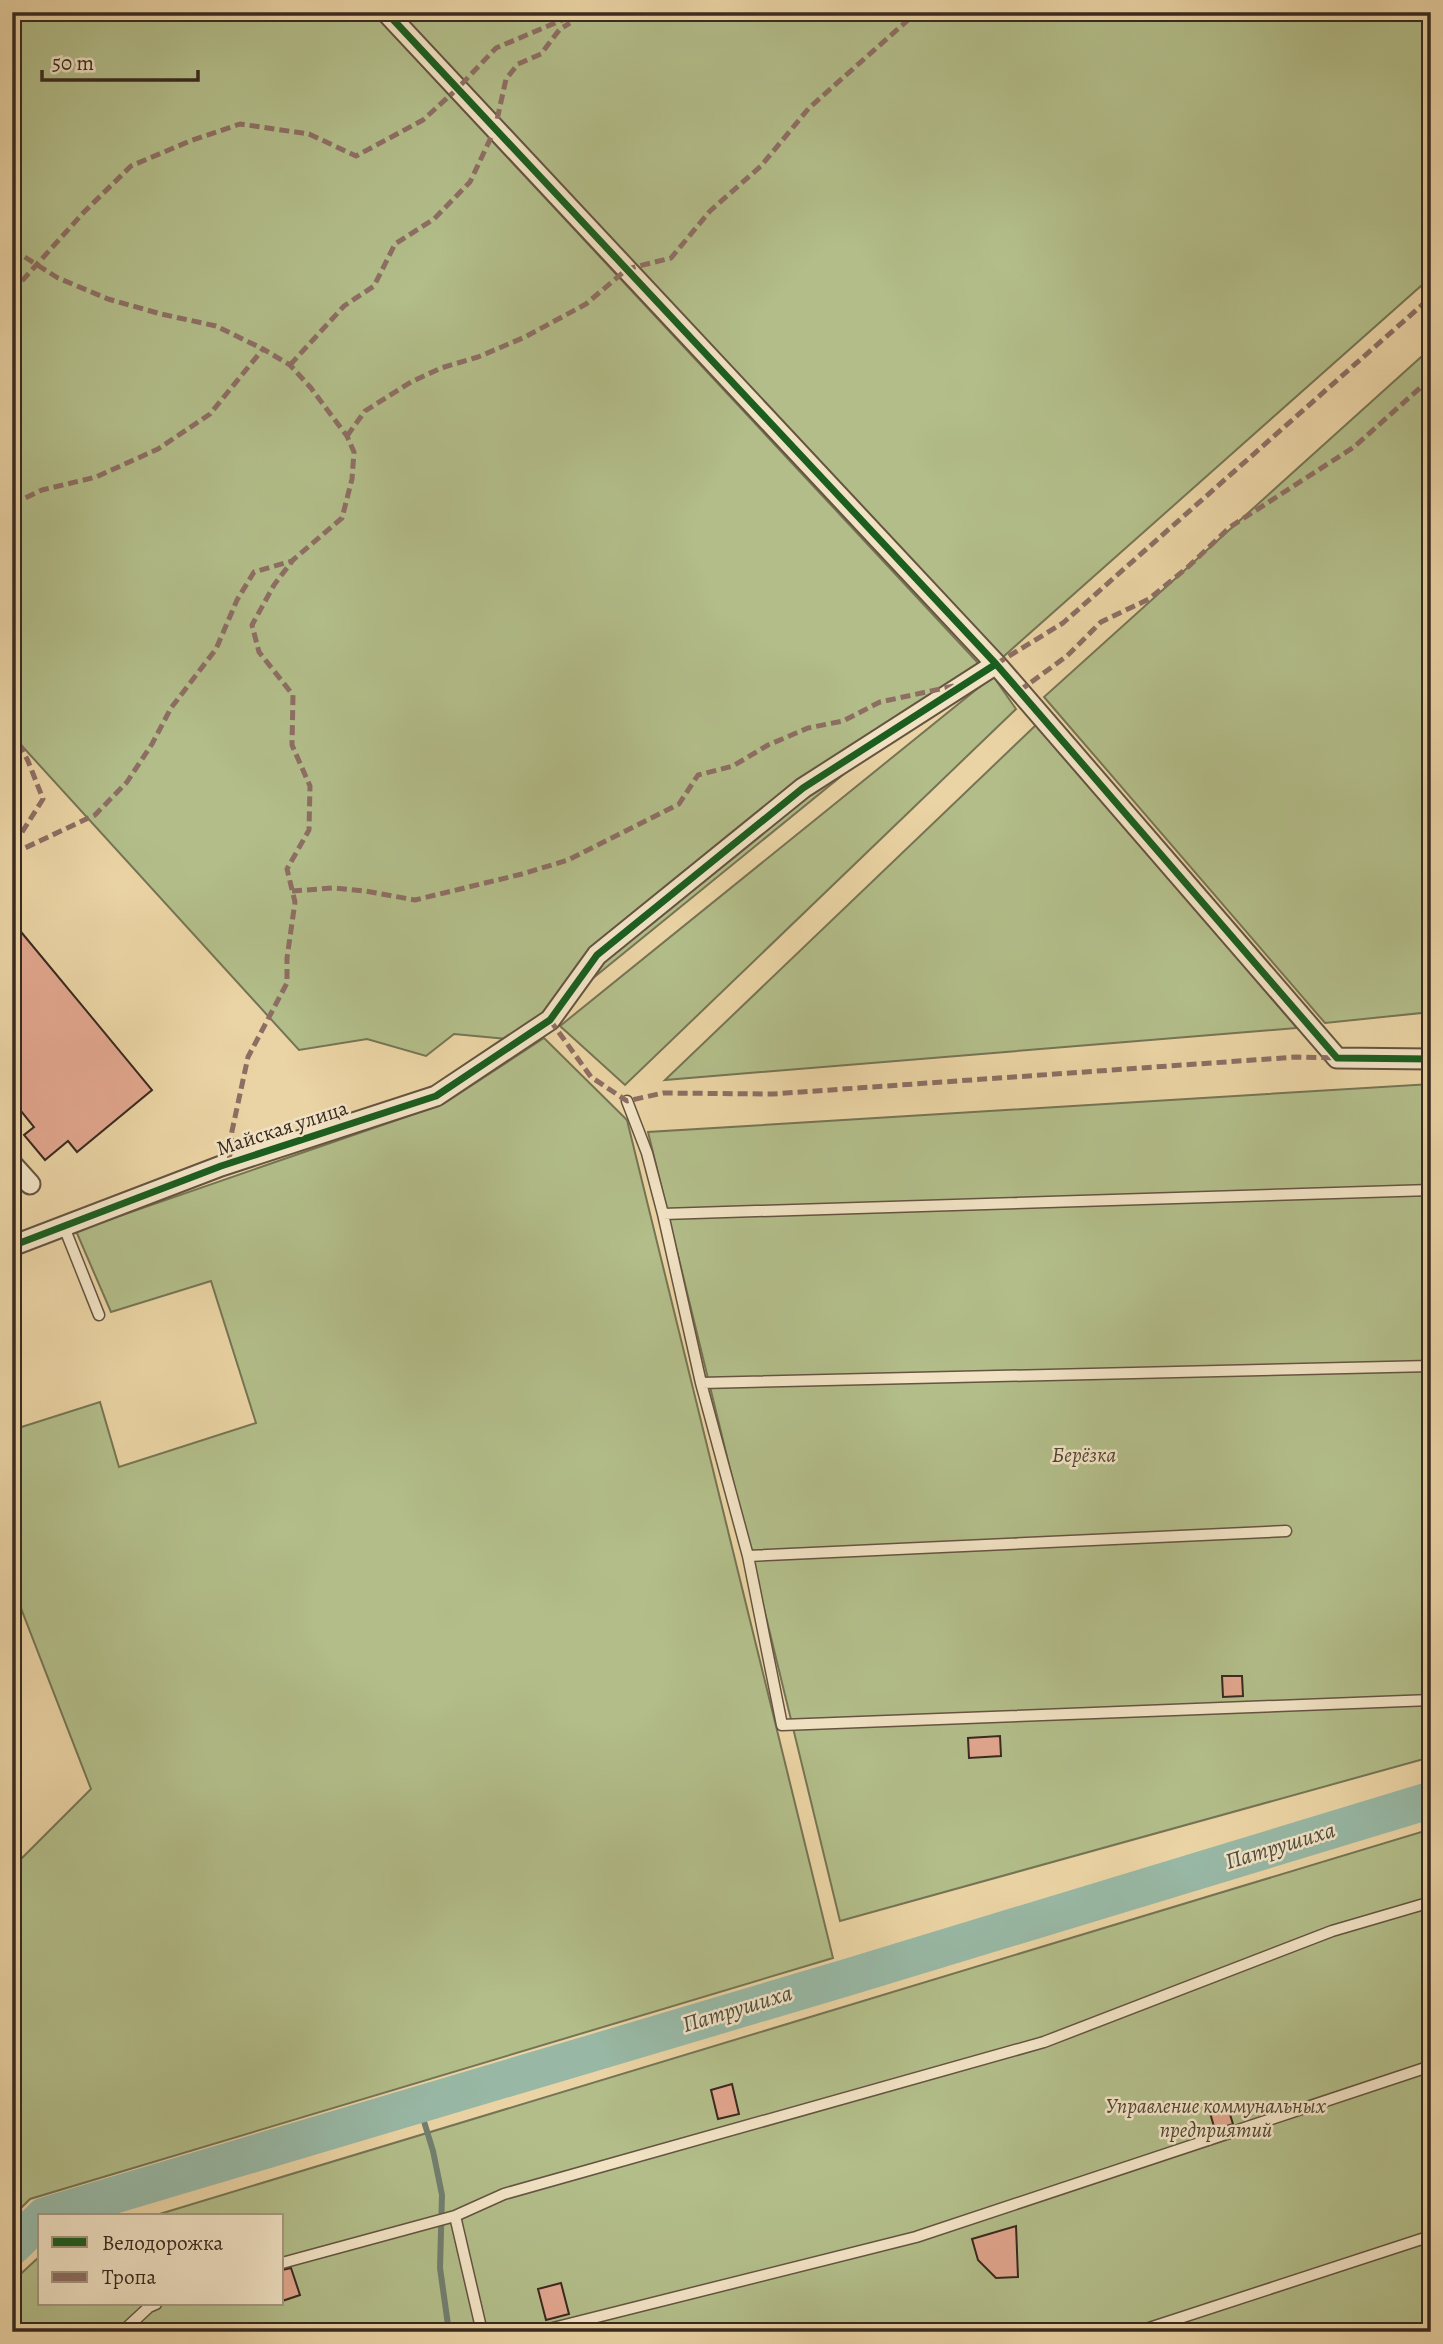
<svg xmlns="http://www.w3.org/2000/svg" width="1443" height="2344" viewBox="0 0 1443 2344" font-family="Alegreya,serif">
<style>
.green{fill:#b2bd89;stroke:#767454;stroke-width:2}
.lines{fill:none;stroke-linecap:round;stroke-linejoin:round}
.stream{stroke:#727f6f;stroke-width:6}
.river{stroke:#98b8a5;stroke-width:37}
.building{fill:#e1a68e;stroke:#392a1f;stroke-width:2}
.lane-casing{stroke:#655440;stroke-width:13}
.street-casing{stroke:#655440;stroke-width:23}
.lane{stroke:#f1e2c4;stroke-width:10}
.street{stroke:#f1e2c4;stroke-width:19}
.quiet{stroke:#8d6e63;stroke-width:5;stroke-dasharray:10 5;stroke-linecap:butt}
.cycleway-casing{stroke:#f1e2c4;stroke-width:11}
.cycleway{stroke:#1b5e20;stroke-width:7}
.labels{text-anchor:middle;stroke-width:5;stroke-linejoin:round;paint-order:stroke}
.street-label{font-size:21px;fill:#392a1f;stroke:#f1e2c4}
.park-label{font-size:21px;font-style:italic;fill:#514734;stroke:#f1e2c4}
.water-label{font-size:23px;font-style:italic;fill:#514e40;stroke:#f1e2c4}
</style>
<rect width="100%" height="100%" fill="#ead3a4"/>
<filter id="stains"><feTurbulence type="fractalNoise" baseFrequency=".00286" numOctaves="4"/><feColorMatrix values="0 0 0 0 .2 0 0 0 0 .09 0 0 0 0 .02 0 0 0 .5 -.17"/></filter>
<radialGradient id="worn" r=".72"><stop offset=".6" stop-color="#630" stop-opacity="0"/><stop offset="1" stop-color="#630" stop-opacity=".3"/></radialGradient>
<!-- green -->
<path class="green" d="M12,12H372L979,664L517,1040L454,1034L426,1056L367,1039L299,1050L12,735Z
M400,12H1431V277L1003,657Z
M1431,348V1012L1325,1023L1044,697Z
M993,676L1016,709L625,1085L560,1026Z
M1037,724L1297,1028L665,1080Z
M544,1038L627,1120L833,1958L30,2199L12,2217V1868L91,1789L12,1585V1430L100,1402L119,1467L256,1423L211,1281L111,1312L76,1231L443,1104Z
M1431,1084V1757L840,1921L648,1132Z
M1431,1829V2324L1405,2332H12V2282L40,2256V2304H282V2216H153Z"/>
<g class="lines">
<!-- stream -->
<path class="stream" d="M419,2105L433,2151L442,2195L440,2268L449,2332"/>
<!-- river -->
<path class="river" d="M44,2216L845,1978L1431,1800
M12,2247L40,2220"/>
</g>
<!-- building -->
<path class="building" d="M12,921L152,1090L77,1152L68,1141L45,1160L24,1135L34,1127L12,1100Z
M1222,1676H1242L1243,1696L1223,1697Z
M1000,1736L1001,1756L969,1758L968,1738Z
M732,2084L739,2114L718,2119L711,2090Z
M1228,2108L1233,2124L1215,2130L1210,2113Z
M1016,2226L1018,2277L996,2278L978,2260L972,2239Z
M291,2268L300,2295L282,2301V2270Z
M561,2283L569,2314L546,2320L538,2289Z"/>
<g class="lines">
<!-- lane casing -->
<g class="lane-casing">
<path id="lane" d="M627,1101L647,1153L663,1214L701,1383L748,1556L782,1725L1431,1700
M663,1214L1431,1190
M64,1227L99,1315
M701,1383L1431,1366
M748,1556L1286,1531
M455,2216L482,2332
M282,2263L455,2216L504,2194L1044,2042L1332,1931L1431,1902
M122,2332L149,2307L156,2304
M537,2332L916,2237L1431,2066
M1137,2332L1431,2236"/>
</g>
<!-- street casing -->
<g class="street-casing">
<path id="street" d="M386,12L996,664L1337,1058L1431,1059
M12,1164L30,1184
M12,1246L221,1166L436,1096L550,1020L597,955L803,788L996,664"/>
</g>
<!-- lane -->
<use href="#lane" class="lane"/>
<!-- street -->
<use href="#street" class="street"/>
<!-- quiet -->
<path class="quiet" d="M12,249L58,278L108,299L161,314L216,326L263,349
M12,292L84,212L131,166L190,141L240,124L309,134L356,156L423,120L457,89L496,48L581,12
M290,365L344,306L374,286L395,244L434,219L470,182L495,129L506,79L518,64L541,54L560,29L570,23
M347,436L365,411L411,382L441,368L478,357L525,337L586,304L627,269L671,258L710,211L761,166L809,108L917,12
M12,504L42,490L96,477L158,449L210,414L263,349L290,365L311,388L347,436L354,452L352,479L342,518L293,560L274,585L252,625L259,652L293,695L292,745L310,786L309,830L287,869L295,902L287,958V983L248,1057L232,1131L229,1164
M996,664L1063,623L1431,297
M1019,691L1067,656L1101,622L1149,599L1188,567L1230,527L1354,447L1431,378
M12,730L28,761L43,799L12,848
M12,854L95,815L127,782L152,744L171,708L216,649L237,600L254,572L292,561
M292,891L333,888L365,891L415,900L522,874L568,860L679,804L698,775L733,766L768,745L808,728L843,721L880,702L954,686
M550,1020L591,1077L627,1101L663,1093L773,1094L1296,1057L1337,1058"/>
<!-- cycleway casing -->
<g class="cycleway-casing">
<path id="cycleway" d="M386,12L996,664L1337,1058L1431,1059
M12,1246L221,1166L436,1096L550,1020L597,955L803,788L996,664"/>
</g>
<!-- cycleway -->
<use href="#cycleway" class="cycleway"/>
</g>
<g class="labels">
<!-- street labels -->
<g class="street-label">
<text transform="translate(282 1128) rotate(-18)" y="7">Майская улица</text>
</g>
<!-- park labels -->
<g class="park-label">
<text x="1084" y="1462">Берёзка</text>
<text x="1216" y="2113">Управление коммунальных<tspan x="1216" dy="24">предприятий</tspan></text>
</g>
<!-- water labels -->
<g class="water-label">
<text transform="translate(1280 1845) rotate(-17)" y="8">Патрушиха</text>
<text transform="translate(737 2008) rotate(-17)" y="8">Патрушиха</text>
</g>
</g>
<!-- margin -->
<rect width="1443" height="2344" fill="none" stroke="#ead3a4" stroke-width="42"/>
<rect x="14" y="14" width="1415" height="2316" fill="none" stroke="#392a1f" stroke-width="3.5"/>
<rect x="21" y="21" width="1401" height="2302" fill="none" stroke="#392a1f" stroke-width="2"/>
<!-- legend -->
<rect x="38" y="2214" width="245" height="91" fill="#f1e2c4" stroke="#a79882" stroke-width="2"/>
<rect x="52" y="2237" width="35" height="10" fill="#1b5e20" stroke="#a79882" stroke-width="2"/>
<text x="102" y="2250" font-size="21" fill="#392a1f">Велодорожка</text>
<rect x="52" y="2272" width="35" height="10" fill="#8d6e63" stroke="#a79882" stroke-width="2"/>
<text x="102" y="2284" font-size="21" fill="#392a1f">Тропа</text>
<!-- scale -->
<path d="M42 70v10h156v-10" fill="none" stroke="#392a1f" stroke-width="3.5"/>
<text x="52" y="70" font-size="21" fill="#392a1f" stroke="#f1e2c4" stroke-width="5" paint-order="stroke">50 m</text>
<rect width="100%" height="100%" filter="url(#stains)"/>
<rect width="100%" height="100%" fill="url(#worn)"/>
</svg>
